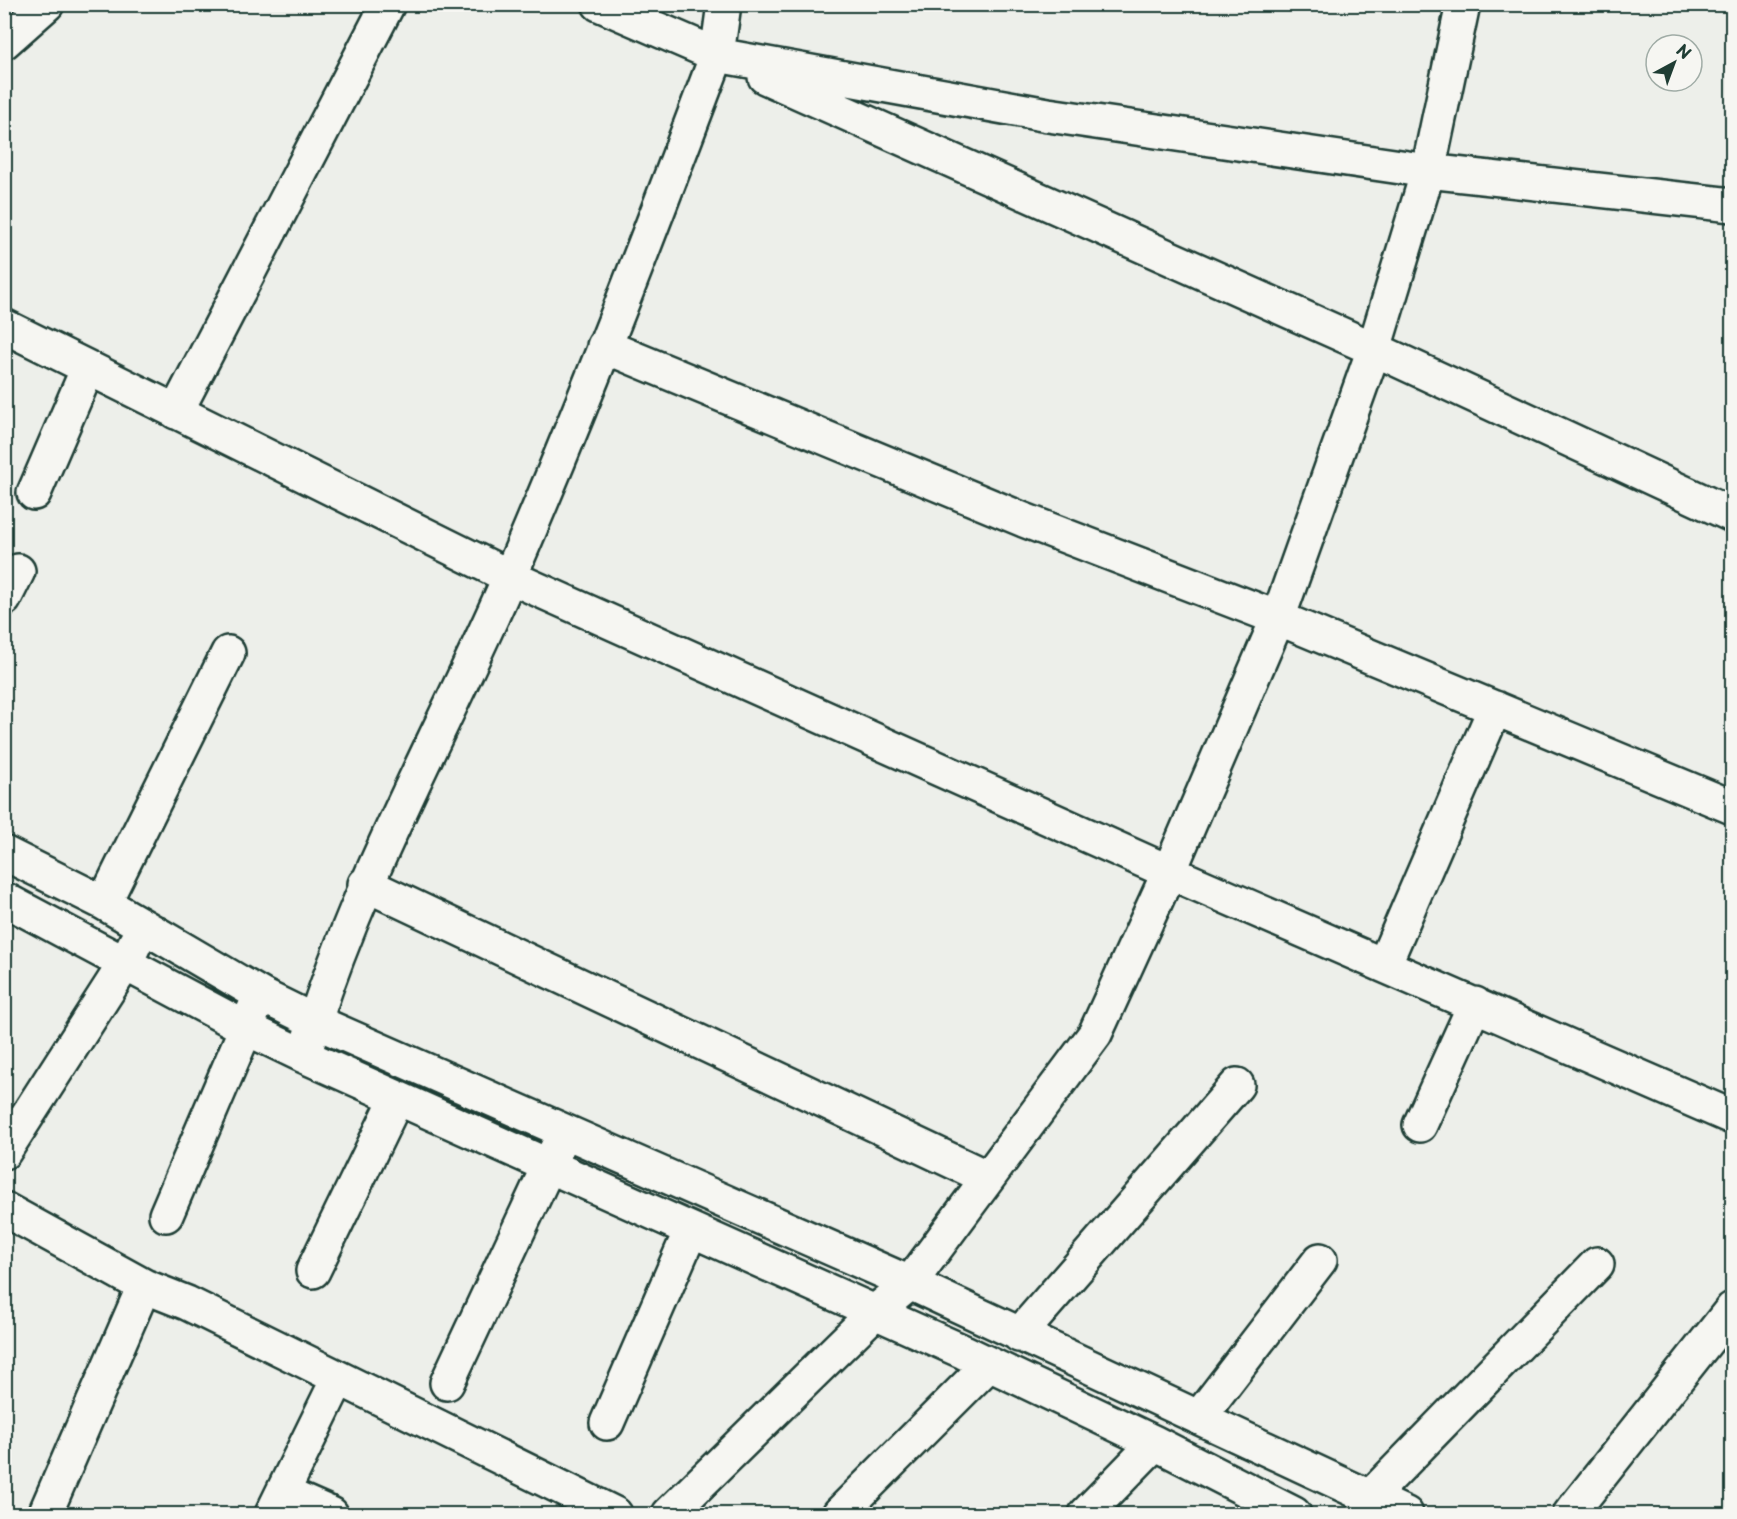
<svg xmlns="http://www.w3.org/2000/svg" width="1737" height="1519" viewBox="0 0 1737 1519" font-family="'Playpen Sans',sans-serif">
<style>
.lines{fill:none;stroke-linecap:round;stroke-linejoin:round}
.minor-casing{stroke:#1f3d34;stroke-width:38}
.minor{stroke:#f6f6f2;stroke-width:33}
</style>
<rect width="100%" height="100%" fill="#edefea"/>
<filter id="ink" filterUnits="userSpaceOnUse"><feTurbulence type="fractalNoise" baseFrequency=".0167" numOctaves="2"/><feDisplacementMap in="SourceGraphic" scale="12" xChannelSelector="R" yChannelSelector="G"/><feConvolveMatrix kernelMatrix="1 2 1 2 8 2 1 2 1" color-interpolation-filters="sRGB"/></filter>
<g filter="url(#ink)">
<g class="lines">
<!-- minor casing -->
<g class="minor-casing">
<path id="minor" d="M599,4L717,55L724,4
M4,42L47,4
M765,77L1374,349L1732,515
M4,326L510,577L1169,872L1732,1117
M604,346L1024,520L1278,618L1732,807
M176,412L388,4
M34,493L88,368
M4,599L18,571
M4,853L104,903L261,995L314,1021L910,1283L1406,1514
M365,884L988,1178
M4,899L244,1027L304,1056L964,1352L1155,1443L1294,1514
M104,903L228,653
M1384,965L1495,708
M304,1056C353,887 441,736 510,576C584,405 651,230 717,55L1048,115L1428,171L1463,4
M1420,1125L1475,1004
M4,1152L126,962L135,943
M4,1209L144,1286L187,1303L615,1514
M166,1215L255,1007
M313,1271L397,1098
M1019,1335L1237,1085
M447,1383L557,1148
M1200,1416L1320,1260
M607,1423L691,1230
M283,1493L331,1514
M1371,1496L1597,1264
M45,1514L144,1286
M272,1514L338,1379
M669,1514L875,1312L910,1283L1095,1034L1169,872L1278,618L1374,349L1428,171L1732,205
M839,1514L989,1364
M1086,1514L1155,1443
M1570,1514L1732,1309"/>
</g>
<!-- minor -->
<use href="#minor" class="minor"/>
</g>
</g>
<!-- margin -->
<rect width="1737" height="1519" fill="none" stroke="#f6f6f2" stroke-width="24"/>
<rect x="12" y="12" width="1713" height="1495" fill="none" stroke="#1f3d34" stroke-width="2" filter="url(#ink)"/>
<!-- north arrow -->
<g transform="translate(1674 63) rotate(41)"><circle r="28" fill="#f6f6f2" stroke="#a0aca6" stroke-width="1.5"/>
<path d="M0-4.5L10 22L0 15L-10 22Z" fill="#1f3d34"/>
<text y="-9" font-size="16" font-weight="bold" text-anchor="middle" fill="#1f3d34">N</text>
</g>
</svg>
